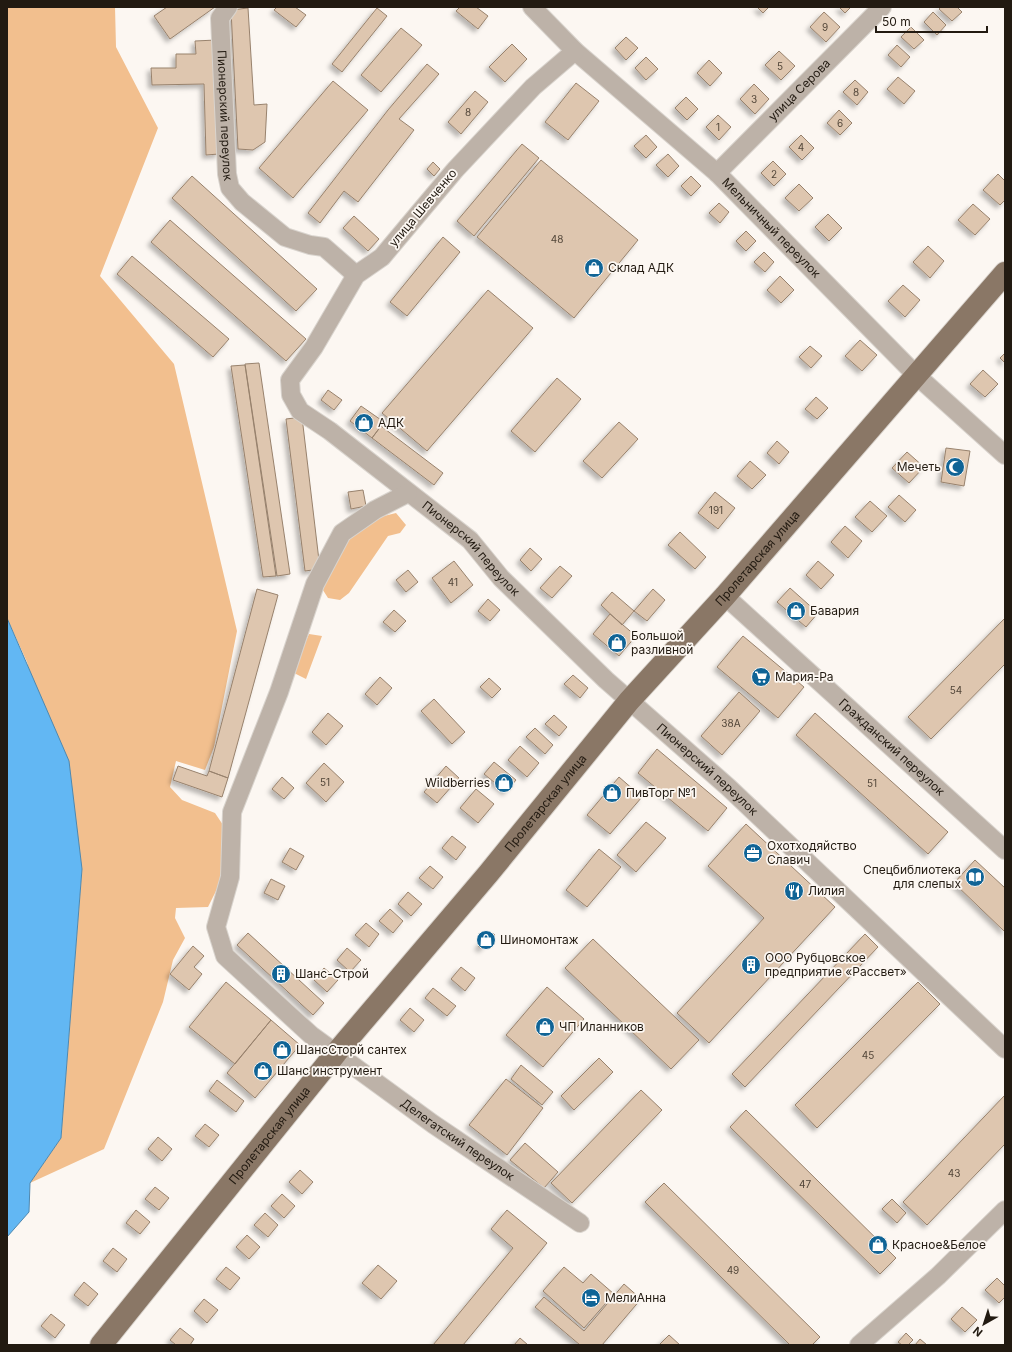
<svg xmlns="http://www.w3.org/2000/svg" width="1012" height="1352" viewBox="0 0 1012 1352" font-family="Inter,sans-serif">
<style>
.green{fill:#f2bf8e}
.water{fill:#62b7f3;stroke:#4f88af}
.building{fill:#dec6af;stroke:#98826d;filter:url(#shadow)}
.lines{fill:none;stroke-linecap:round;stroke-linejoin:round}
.minor-casing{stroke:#d9d4ce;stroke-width:20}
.major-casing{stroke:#d9d4ce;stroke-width:24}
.minor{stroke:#bdb2a8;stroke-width:18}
.major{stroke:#8a7766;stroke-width:22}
.labels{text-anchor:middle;stroke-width:3.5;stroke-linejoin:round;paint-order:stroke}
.number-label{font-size:10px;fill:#514538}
.street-label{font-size:12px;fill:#221a11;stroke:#fcf7f2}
.poi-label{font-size:12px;fill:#221a11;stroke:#fcf7f2;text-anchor:start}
</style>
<defs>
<filter id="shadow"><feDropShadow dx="-3.5" dy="3.5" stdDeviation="2" flood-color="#0004"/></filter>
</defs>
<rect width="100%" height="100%" fill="#fcf7f2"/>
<!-- green -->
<path class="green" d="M7,7H115L116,47L158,128L100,276L174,364L237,631L214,747L205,770L176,761L170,787L182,800L215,813L223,825V877L208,907L176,908L175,918L185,938L173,960L163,1002L104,1149L30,1183L61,1138L82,869L27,662L7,618Z
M396,513L406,525L400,533L388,536L349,593L340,600L328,598L321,587L347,541L380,517Z
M309,634L322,636L306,679L292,672Z"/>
<!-- water -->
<path class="water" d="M7,618L69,761L82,869L61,1138L30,1183L29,1212L7,1237Z"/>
<!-- building -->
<path class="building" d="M167,7H215L170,39L154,16Z
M277,7H295L306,15L296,27L274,10Z
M460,7H476L488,16L478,29L456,11Z
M757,7H769L763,13Z
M839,7H851L845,13Z
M941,7H957L962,12L952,21L939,9Z
M248,8L254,105L267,104L265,142L253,150L238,149L231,10Z
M377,8L387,16L342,72L332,64Z
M824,12L840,27L826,42L810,27Z
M933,12L946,25L937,35L924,22Z
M911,27L924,40L914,49L901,37Z
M401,28L422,45L381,92L361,75Z
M626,37L638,48L626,60L615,48Z
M216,40L219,154L206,155L204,84L152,85L151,68H176V54H196L195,41Z
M512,44L527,59L505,82L489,67Z
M897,45L910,57L901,67L888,55Z
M779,51L795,66L781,80L765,65Z
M646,57L658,69L646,80L635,68Z
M709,60L722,73L710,86L697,73Z
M427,64L439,74L399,119L414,130L358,202L344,191L320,223L308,213L388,110Z
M898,77L915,91L904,104L887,89Z
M855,80L868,92L857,105L843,92Z
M333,81L368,110L293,198L259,168Z
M576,83L599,101L568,140L545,122Z
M754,84L769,99L755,114L740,99Z
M475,91L488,102L461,134L448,122Z
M686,97L698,109L687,120L675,108Z
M839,110L852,123L840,135L827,123Z
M718,115L731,127L719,140L706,127Z
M646,135L657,147L646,158L634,146Z
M801,135L814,148L802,160L789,147Z
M522,144L539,158L474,236L457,221Z
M668,154L679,166L668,177L656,165Z
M541,160L638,240L574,318L477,237Z
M773,161L786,174L774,186L761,173Z
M433,162L440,169L434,176L427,169Z
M998,174L1005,181V200L1000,205L983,190Z
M192,176L317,289L296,311L172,198Z
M691,176L701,186L691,196L681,186Z
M799,184L813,198L799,211L785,198Z
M719,203L729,212L720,223L709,213Z
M973,204L990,219L975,235L958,220Z
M828,214L842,228L829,241L815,227Z
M354,216L379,239L368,251L343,228Z
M170,220L306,339L286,361L151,242Z
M746,231L756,241L746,251L736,241Z
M443,237L460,252L407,316L390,302Z
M928,246L944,261L930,278L913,262Z
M764,252L774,262L765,272L754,262Z
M132,256L229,339L213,357L117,274Z
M780,276L794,290L781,303L767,290Z
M903,285L920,300L905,317L888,301Z
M488,290L533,328L427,451L382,413Z
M860,340L877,355L862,371L845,356Z
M810,346L822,356L811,368L799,357Z
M1005,353V363L1000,358Z
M259,363L290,574L277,576L245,364Z
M245,365L276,576L263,577L231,366Z
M983,370L998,384L985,397L970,384Z
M557,378L581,399L535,452L511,431Z
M328,390L342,400L334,410L321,400Z
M816,397L828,408L817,419L805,409Z
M361,406L384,422L372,438L350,421Z
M302,417L320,569L305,571L286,419Z
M619,422L638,439L602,478L583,461Z
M381,426L443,473L434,485L372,438Z
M777,441L789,452L779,464L767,453Z
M946,448L970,451L964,486L941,482Z
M907,452L924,467L909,483L892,468Z
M750,461L766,475L752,489L737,476Z
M363,490L366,506L351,509L348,492Z
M715,492L735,508L718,529L698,513Z
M899,495L916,510L905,522L888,507Z
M870,501L887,516L872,532L855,517Z
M845,526L862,541L848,558L831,542Z
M680,532L706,557L695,569L668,545Z
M530,548L542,559L531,571L520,560Z
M454,561L473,585L451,603L432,578Z
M818,561L834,575L821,589L806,575Z
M560,566L572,576L552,598L540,588Z
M408,570L418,582L406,592L396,580Z
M790,588L818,613L806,627L777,602Z
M257,589L278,595L228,778L209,771Z
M653,589L665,600L647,621L634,611Z
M612,592L634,611L622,625L601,605Z
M488,599L500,610L490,621L478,611Z
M394,610L406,621L395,632L383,622Z
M610,614L636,636L619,656L593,634Z
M1005,618V664L931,739L908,717Z
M743,636L804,687L778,718L717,667Z
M573,675L588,688L580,698L564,684Z
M380,677L392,688L377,705L365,694Z
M489,678L501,689L492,698L480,687Z
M739,692L760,711L722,755L701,736Z
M434,699L465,732L452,744L421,711Z
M328,713L343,726L326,745L312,732Z
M815,713L948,832L928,854L796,735Z
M554,715L567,727L559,736L545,724Z
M535,728L553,745L545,754L526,737Z
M520,746L539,763L527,777L508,760Z
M657,749L727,808L708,831L638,773Z
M494,762L516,780L506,792L484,774Z
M324,763L344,782L326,802L306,783Z
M178,766L207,776L209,771L228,778L222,797L173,780Z
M446,766L459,778L437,803L424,792Z
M282,777L294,788L284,799L272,789Z
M619,777L642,797L610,834L587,815Z
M476,789L494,804L478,823L460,808Z
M646,822L666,838L636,872L617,855Z
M746,824L835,907L709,1043L677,1013L764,918L708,866Z
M452,836L466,847L456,860L442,848Z
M290,848L304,856L296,870L282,862Z
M599,849L621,867L587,907L566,890Z
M975,860L1005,888V932L954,883Z
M430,866L443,877L433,889L419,878Z
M271,879L285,886L278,900L264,893Z
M408,892L422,904L411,916L398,904Z
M390,909L403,921L393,933L379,921Z
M366,923L379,934L369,947L355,935Z
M490,932L495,935L482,949L478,946Z
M248,933L324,1003L313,1015L237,945Z
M865,934L878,947L745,1087L732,1074Z
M593,939L699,1040L671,1069L565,968Z
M193,946L204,956L194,967L202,974L189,990L170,974Z
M347,948L361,960L350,972L337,960Z
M461,967L475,978L465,991L451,979Z
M324,968L338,980L327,992L314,980Z
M226,982L271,1020L235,1064L189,1027Z
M918,982L940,1004L817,1128L795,1105Z
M547,987L584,1019L543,1067L506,1035Z
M433,988L456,1006L447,1016L425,998Z
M410,1008L424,1020L414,1032L400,1020Z
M271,1020L300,1045L255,1098L227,1073Z
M599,1058L613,1072L574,1110L561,1096Z
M521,1065L553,1092L542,1105L511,1079Z
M506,1079L543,1108L507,1155L469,1125Z
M217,1080L244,1101L236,1112L209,1091Z
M641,1090L662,1110L572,1203L551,1183Z
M1005,1095V1144L927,1225L903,1202Z
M746,1110L896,1258L880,1274L730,1127Z
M205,1124L219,1135L209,1147L195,1136Z
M158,1137L172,1149L162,1161L148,1149Z
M525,1143L558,1172L544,1188L510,1160Z
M300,1170L313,1182L302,1194L289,1182Z
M664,1183L820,1337L812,1345H790L645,1202Z
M155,1187L169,1198L159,1210L145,1199Z
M282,1194L295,1206L284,1218L271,1206Z
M892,1199L906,1213L897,1223L882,1209Z
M136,1210L150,1222L140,1234L126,1223Z
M507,1210L547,1243L463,1345H433L513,1248L491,1229Z
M265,1213L278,1225L268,1237L254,1225Z
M247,1235L260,1247L249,1259L236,1247Z
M113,1248L127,1259L117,1272L103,1261Z
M378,1265L397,1281L381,1299L362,1283Z
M226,1267L240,1278L230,1290L216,1279Z
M564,1267L583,1283L591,1274L614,1294L584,1328L543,1291Z
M997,1278L1005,1286V1297L999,1303L985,1290Z
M84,1282L98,1294L88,1306L74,1295Z
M624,1284L641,1299L602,1345H580L535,1307L544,1297L584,1331Z
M204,1299L218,1310L207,1323L194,1311Z
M962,1307L977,1320L965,1332L951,1319Z
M51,1314L65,1325L55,1338L41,1326Z
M180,1328L194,1339L190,1345H176L170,1340Z
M906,1333L913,1340L908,1345H902L898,1342Z
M669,1335L680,1345H659Z
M520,1338L528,1345H514Z
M920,1339L927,1345H915Z"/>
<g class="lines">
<!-- minor casing -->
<g class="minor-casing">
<g id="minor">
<path id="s1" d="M228,7L220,18L227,174L230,188L242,202L285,237L310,245L324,247L356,275"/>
<path id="s2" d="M532,7L575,51L717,173L916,375L1005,455"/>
<path id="s3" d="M575,51L533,87L455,170L382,257L356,275L314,347L290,380L291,395L300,411L330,431L470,540L501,578L606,680L728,787L1005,1049"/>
<path id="s4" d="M717,173L882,7"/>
<path id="s5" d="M408,493L375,510L342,533L315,584L279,692L232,812L230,877L216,927L225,956L311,1035L433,1124L580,1223"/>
<path id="s6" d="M725,596L1005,850"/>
<path d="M859,1345L938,1276L1005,1210"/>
</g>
</g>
<!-- major casing -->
<g class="major-casing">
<g id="major">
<path id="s7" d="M101,1345L336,1053L488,874L629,701L725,596L1005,273"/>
</g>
</g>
<!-- minor -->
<use href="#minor" class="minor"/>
<!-- major -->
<use href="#major" class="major"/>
</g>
<!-- icons -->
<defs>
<g id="shop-disc" transform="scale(1)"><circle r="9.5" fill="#106496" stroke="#fcf7f2"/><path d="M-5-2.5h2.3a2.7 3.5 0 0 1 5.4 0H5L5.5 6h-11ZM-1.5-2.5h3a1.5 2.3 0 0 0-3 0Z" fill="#fff"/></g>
<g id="mosque-disc" transform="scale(1)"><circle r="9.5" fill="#106496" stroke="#fcf7f2"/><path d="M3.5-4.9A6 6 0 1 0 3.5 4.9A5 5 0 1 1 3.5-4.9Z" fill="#fff"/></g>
<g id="supermarket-disc" transform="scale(1)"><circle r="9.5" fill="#106496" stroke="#fcf7f2"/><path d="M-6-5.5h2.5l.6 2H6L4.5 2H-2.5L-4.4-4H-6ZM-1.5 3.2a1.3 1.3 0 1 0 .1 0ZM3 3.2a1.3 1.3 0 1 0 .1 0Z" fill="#fff"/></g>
<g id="office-disc" transform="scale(1)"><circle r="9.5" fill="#106496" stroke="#fcf7f2"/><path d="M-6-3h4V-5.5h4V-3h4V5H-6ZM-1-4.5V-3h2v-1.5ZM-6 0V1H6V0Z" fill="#fff"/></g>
<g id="library-disc" transform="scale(1)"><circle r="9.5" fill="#106496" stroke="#fcf7f2"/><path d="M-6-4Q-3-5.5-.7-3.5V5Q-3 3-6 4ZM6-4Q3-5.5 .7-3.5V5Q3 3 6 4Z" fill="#fff"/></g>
<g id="restaurant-disc" transform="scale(1)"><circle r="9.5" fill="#106496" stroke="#fcf7f2"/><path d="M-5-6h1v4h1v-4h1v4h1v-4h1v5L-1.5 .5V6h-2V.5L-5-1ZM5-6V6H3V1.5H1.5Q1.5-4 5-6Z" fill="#fff"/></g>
<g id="building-disc" transform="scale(1)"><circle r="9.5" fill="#106496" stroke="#fcf7f2"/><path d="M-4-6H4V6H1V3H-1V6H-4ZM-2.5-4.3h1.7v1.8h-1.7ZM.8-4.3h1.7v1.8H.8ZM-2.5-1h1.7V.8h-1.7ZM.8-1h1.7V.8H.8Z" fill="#fff"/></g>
<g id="hotel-disc" transform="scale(1)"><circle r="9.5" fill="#106496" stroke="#fcf7f2"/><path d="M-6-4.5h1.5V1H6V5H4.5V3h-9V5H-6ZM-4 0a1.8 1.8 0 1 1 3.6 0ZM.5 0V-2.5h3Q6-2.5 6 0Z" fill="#fff"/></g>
</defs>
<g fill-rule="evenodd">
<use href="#shop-disc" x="594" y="268"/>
<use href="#shop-disc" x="364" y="423"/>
<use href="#mosque-disc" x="955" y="467"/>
<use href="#shop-disc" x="796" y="611"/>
<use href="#shop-disc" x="617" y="643"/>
<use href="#supermarket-disc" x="761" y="677"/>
<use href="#shop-disc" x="504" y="783"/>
<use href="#shop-disc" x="612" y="793"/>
<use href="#office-disc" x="753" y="853"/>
<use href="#library-disc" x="975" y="877"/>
<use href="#restaurant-disc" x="794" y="891"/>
<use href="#shop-disc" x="486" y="940"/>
<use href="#building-disc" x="751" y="965"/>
<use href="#building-disc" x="281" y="974"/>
<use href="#shop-disc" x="545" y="1027"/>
<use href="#shop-disc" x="282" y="1050"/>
<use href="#shop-disc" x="263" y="1071"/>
<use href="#shop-disc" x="878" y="1245"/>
<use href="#hotel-disc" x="591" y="1298"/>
</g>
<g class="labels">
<!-- number labels -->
<g class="number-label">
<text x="825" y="31">9</text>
<text x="780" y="70">5</text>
<text x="856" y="96">8</text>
<text x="754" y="103">3</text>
<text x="468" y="116">8</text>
<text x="840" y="127">6</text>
<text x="718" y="131">1</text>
<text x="801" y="151">4</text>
<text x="774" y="178">2</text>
<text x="557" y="243">48</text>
<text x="716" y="514">191</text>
<text x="453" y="586">41</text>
<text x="956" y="694">54</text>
<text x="731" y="727">38А</text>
<text x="325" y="786">51</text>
<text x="872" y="787">51</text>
<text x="868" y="1059">45</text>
<text x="954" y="1177">43</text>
<text x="805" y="1188">47</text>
<text x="733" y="1274">49</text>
</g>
<!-- street labels -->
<g class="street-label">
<text dy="4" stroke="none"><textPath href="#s4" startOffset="117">улица Серова</textPath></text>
<text dy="4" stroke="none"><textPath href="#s1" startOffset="111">Пионерский переулок</textPath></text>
<text transform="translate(423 208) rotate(-50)" y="4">улица Шевченко</text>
<text dy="4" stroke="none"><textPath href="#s2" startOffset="326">Мельничный переулок</textPath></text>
<text dy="4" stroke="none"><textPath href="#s3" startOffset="692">Пионерский переулок</textPath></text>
<text dy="4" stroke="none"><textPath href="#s7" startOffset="1025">Пролетарская улица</textPath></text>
<text dy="4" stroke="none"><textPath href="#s6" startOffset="225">Гражданский переулок</textPath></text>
<text dy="4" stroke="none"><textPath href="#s3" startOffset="1016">Пионерский переулок</textPath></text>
<text dy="4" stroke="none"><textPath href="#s7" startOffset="701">Пролетарская улица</textPath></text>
<text dy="4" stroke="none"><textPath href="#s7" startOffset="269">Пролетарская улица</textPath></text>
<text dy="4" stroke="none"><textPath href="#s5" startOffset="822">Делегатский переулок</textPath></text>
</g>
<!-- poi labels -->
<g class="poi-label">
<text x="608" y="272">Склад АДК</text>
<text x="378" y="427">АДК</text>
<text x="941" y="471" text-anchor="end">Мечеть</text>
<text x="810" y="615">Бавария</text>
<text x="631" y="640">Большой<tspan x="631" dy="14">разливной</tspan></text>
<text x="775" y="681">Мария-Ра</text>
<text x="490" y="787" text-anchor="end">Wildberries</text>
<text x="626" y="797">ПивТорг №1</text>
<text x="767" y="850">Охотходяйство<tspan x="767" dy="14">Славич</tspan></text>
<text x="961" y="874" text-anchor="end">Спецбиблиотека<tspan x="961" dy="14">для слепых</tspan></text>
<text x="808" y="895">Лилия</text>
<text x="500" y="944">Шиномонтаж</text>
<text x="765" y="962">ООО Рубцовское<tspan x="765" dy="14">предприятие «Рассвет»</tspan></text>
<text x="295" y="978">Шанс-Строй</text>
<text x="559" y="1031">ЧП Иланников</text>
<text x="296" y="1054">ШансСторй сантех</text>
<text x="277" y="1075">Шанс инструмент</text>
<text x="892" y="1249">Красное&amp;Белое</text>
<text x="605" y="1302">МелиАнна</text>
</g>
</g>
<!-- border -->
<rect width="1012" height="1352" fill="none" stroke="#221a11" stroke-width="16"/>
<!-- north arrow -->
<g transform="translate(984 1324) rotate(219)" stroke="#fcf7f2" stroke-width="3" paint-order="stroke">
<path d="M0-3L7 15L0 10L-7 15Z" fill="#221a11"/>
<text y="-6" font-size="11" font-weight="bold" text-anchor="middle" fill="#221a11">N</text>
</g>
<!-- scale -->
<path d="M876 26v6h111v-6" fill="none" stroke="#221a11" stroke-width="2"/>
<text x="882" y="26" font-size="12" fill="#221a11" stroke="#fcf7f2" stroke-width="3" paint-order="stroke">50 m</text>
</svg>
